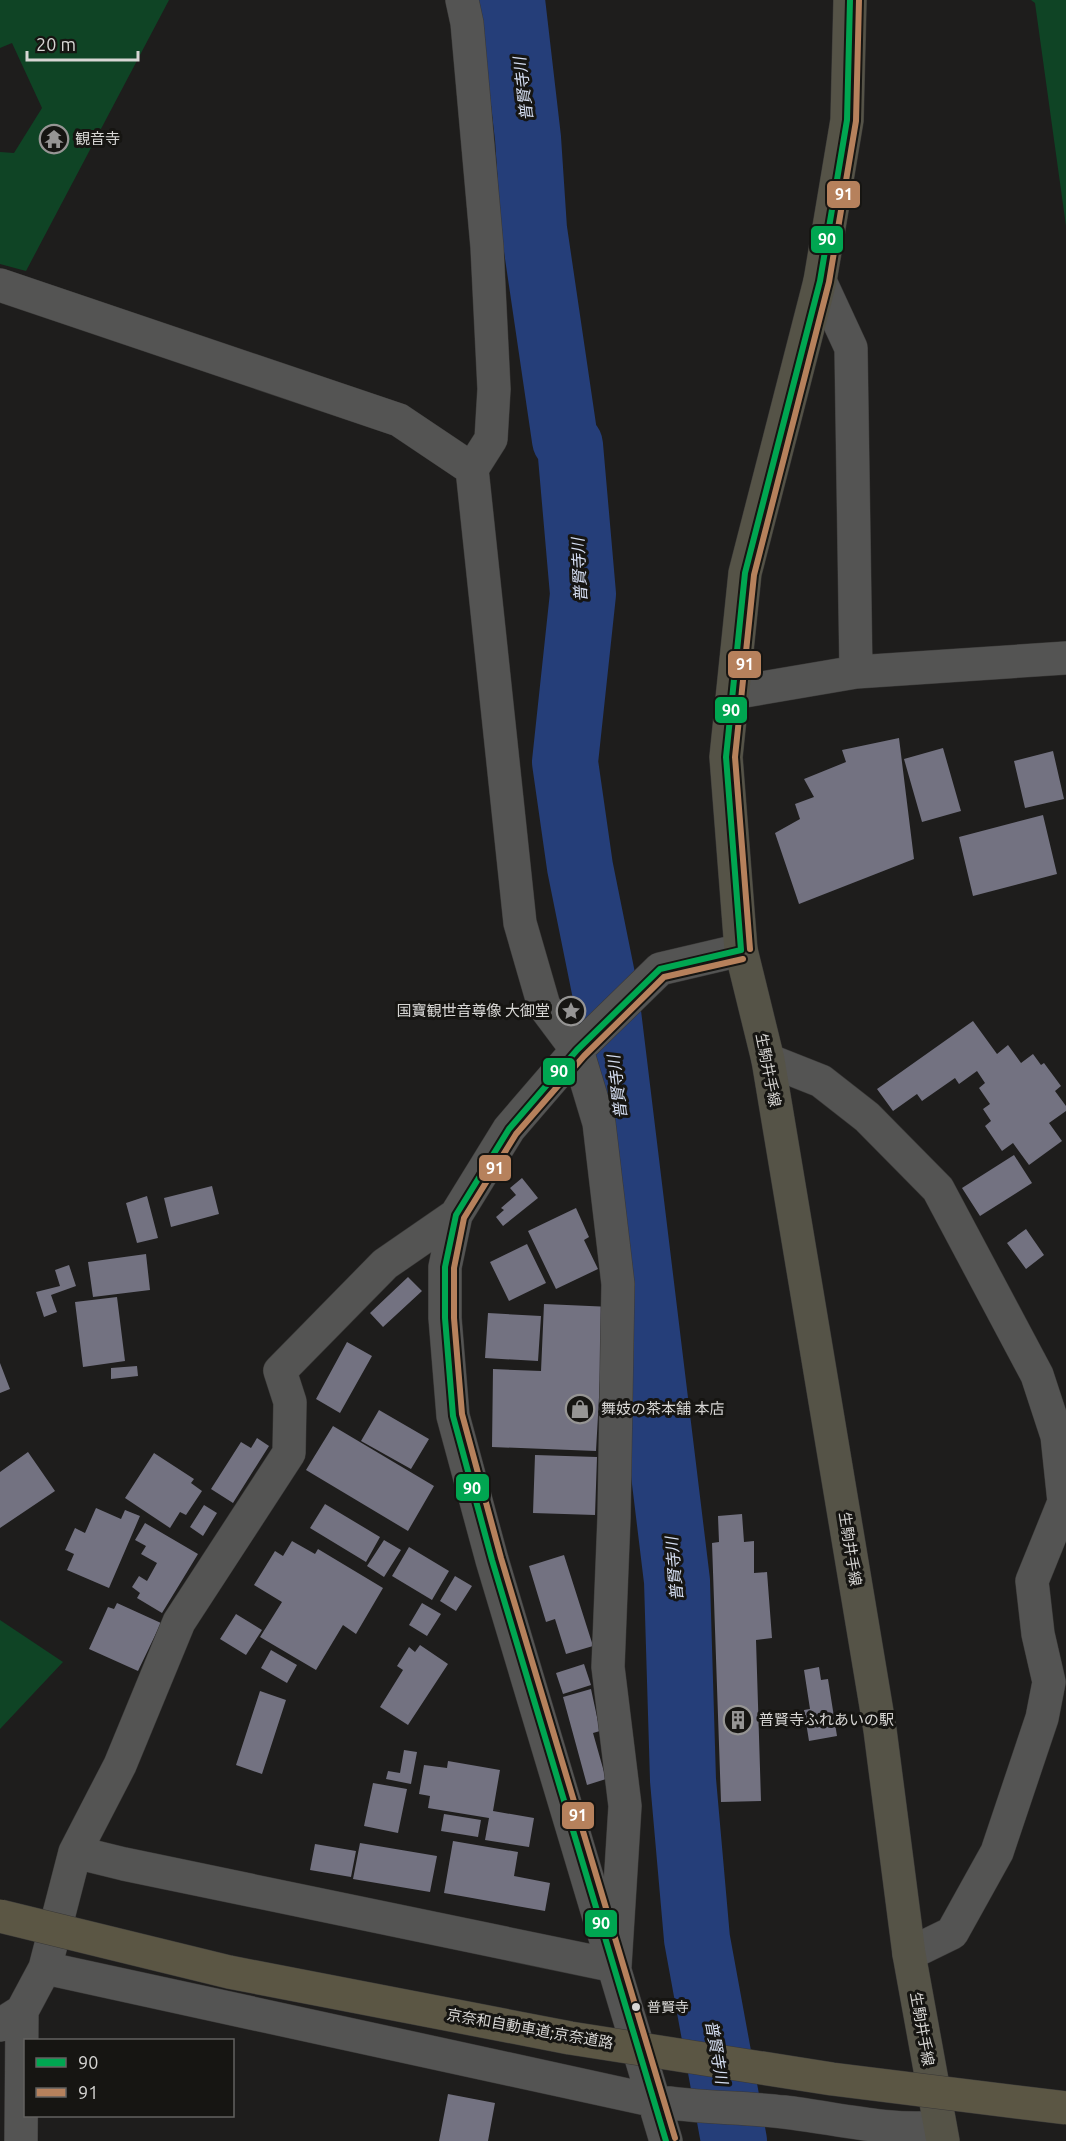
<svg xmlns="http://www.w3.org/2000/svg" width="1066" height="2141" viewBox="0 0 1066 2141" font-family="Ubuntu,'Noto Sans JP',sans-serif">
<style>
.green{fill:#0f4425}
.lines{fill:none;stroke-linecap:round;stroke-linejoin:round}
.river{stroke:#253e79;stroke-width:66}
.building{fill:#737281}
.minor-casing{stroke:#393837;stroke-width:34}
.major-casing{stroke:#393837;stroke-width:34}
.minor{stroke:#545453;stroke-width:33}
.major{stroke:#555347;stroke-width:33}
.highway-bridge-casing{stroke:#393837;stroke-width:34;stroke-linecap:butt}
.highway-bridge{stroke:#5b5644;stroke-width:33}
.bus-1-casing{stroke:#161512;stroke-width:10}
.bus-2-casing{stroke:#161512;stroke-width:10}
.bus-1{stroke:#00a651;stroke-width:6}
.bus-2{stroke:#b6815c;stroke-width:6}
.bus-dot{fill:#d7d6d4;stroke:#161512;stroke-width:2}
.labels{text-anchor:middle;stroke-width:6;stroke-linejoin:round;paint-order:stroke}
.bus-label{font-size:14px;fill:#d7d6d4;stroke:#161512;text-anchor:start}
.poi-label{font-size:15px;fill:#d7d6d4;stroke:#161512;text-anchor:start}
.street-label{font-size:15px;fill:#d7d6d4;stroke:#161512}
.water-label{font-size:16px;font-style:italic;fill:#d5def2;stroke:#161512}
.line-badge{stroke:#161512;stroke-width:2}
.badge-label{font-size:16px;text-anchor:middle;font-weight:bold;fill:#fff}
</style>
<rect width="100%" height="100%" fill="#1e1d1c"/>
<!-- green -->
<path class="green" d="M0,0H169L26,271L0,264V152L14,153L42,108L12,43L0,48Z
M1031,0H1066V226L1035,3Z
M0,1620L63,1662L0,1729Z"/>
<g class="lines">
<!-- river -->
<path class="river" d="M512,0L528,138L534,229L565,440L570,445L583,594L565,762L580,867L606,996L677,1581L683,1780L697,1939L734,2141"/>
</g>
<!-- building -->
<path class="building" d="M899,738L914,859L799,904L775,833L800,819L795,804L814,797L804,779L846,762L842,750Z
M943,748L961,811L922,822L904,759Z
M1053,751L1064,799L1025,808L1014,761Z
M1043,815L1057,874L973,896L959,837Z
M973,1021L997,1054L1008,1045L1021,1063L1033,1054L1041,1065L1044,1063L1061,1086L1055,1091L1066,1106V1111L1049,1123L1062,1141L1029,1165L1013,1143L1002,1151L985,1126L991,1121L983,1109L990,1104L979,1088L985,1083L977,1071L959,1084L955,1078L922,1101L917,1094L893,1111L877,1089Z
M1014,1155L1032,1183L980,1216L962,1188Z
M522,1178L538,1198L503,1226L496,1217L504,1210L501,1208L516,1195L510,1188Z
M212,1186L219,1214L171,1227L164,1198Z
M147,1196L158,1238L137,1243L126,1203Z
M576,1208L589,1237L584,1240L598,1269L556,1289L528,1231Z
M1026,1229L1044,1255L1026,1269L1007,1243Z
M527,1244L546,1283L509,1301L490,1262Z
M146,1254L150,1290L93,1297L88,1262Z
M69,1265L76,1286L51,1295L57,1312L44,1317L36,1292L60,1286L55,1270Z
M408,1277L422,1291L383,1327L370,1313Z
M117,1297L125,1361L83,1367L75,1302Z
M544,1304L612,1307L601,1362L596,1451L492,1447L493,1369L541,1371Z
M488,1313L541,1316L538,1361L485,1358Z
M347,1342L372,1356L340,1413L316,1399Z
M0,1363L10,1389L0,1393Z
M137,1366L138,1376L111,1379V1368Z
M379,1410L429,1439L411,1469L361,1441Z
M333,1426L434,1486L408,1531L306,1470Z
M257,1438L269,1446L233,1503L211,1489L241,1442L251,1448Z
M28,1452L55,1491L0,1528V1472Z
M154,1453L194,1479L191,1483L202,1491L186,1515L180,1512L170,1528L125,1498Z
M535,1455L597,1457L595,1515L533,1513Z
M325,1504L380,1537L366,1562L310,1528Z
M204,1505L217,1513L203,1536L190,1527Z
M96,1508L121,1519L125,1510L140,1516L109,1588L67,1570L74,1554L65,1550L75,1528L85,1533Z
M742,1514L744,1542L754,1541V1573L767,1572L772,1638L756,1640L761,1801L721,1802L712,1543L719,1542L718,1516Z
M145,1523L198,1554L162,1613L137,1598L140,1593L132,1587L139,1576L147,1581L157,1563L141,1554L146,1546L135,1540Z
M384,1540L401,1550L384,1577L367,1566Z
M292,1541L315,1554L318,1549L383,1588L356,1634L343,1625L316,1670L260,1637L282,1602L254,1585L275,1551L283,1556Z
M409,1547L449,1571L432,1600L392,1576Z
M564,1555L593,1646L566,1654L555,1619L546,1622L529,1566Z
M455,1576L472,1586L456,1611L440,1601Z
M117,1603L161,1623L138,1671L89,1649L108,1607L114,1609Z
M422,1603L441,1614L427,1636L409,1625Z
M236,1614L262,1630L246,1655L220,1639Z
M420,1645L448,1664L408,1725L380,1707L403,1670L397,1666L409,1647L415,1652Z
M271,1650L297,1665L287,1683L261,1668Z
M584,1664L591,1685L563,1694L556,1673Z
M819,1667L821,1680L828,1679L837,1736L809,1741L804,1710L810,1709L804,1670Z
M591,1689L600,1731L593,1733L606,1779L587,1785L563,1697Z
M260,1691L286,1700L262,1774L236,1765Z
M404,1750L417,1752L411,1784L386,1779L388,1771L400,1773Z
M448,1761L500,1770L493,1811L534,1818L529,1847L485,1840L489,1818L428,1808L430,1796L419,1794L424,1765L447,1768Z
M373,1783L407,1789L398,1833L364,1826Z
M444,1814L481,1820L478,1837L441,1831Z
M453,1841L518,1852L514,1876L550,1883L545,1911L444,1893Z
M360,1843L437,1856L430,1892L353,1879Z
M315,1844L356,1851L351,1877L310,1870Z
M448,2094L495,2103L488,2141H439Z"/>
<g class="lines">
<!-- minor casing -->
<g class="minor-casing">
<path id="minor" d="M820,281L851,348L856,672
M0,285L399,420L472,469
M733,693L856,672L1066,658
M768,1060L821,1081L867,1117L938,1189L1037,1375L1057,1436L1064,1502L1032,1581L1038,1634L1049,1682L1042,1718L997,1852L952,1933L909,1954
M75,1852L124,1864L615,1966L625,1806L608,1667L614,1517L618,1284L599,1123L577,1050L544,1006L520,923L472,469L491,439L494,389L487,247L467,23L462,0
M45,1968L655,2101C698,2108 741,2107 784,2112C835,2118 888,2132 940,2127
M0,2025L22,2011L45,1968L75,1852L120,1765L179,1622L289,1453L290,1402L280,1371L385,1264L456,1215
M21,2141L22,2011
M666,2141L492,1560L453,1416L445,1318V1267L456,1215L509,1129L577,1050L660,969L741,950"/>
</g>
<!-- major casing -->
<g class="major-casing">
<path id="major" d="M850,0L847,120L820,281L745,573L726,757L741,950L768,1060L880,1730L909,1954L943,2141"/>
</g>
<!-- minor -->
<use href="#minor" class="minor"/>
<!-- major -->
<use href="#major" class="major"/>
<!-- highway-bridge casing -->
<g class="highway-bridge-casing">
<path id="highway-bridge" d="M0,1916L229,1972L570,2038L832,2079L1066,2108"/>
</g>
<!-- highway-bridge -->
<use href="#highway-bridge" class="highway-bridge"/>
<!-- bus-1 casing -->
<g class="bus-1-casing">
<path id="bus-1" d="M741,950L726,757L745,573L820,281L847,120L850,0
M666,2141L492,1560L453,1416L445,1318V1267L456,1215L509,1129L577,1050L660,969L741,950"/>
</g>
<!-- bus-2 casing -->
<g class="bus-2-casing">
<path id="bus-2" d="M750,949L735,757L754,575L829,282L856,121L859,0
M675,2138L501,1558L462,1414L454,1318V1268L464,1218L516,1134L584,1056L664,977L743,959"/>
</g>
<!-- bus-1 -->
<use href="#bus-1" class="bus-1"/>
<!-- bus-2 -->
<use href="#bus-2" class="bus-2"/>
</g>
<!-- icons -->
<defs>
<g id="temple-ring" transform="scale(1.5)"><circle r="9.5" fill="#161512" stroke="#969594" stroke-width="1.5"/><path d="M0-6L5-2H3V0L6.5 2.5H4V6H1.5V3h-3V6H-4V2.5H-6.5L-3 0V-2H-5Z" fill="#969594"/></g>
<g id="sight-ring" transform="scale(1.5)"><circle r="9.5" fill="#161512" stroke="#969594" stroke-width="1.5"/><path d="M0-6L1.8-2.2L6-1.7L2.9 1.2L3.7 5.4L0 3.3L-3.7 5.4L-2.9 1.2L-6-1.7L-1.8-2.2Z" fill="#969594"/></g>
<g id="shop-ring" transform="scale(1.5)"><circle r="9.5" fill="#161512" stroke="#969594" stroke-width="1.5"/><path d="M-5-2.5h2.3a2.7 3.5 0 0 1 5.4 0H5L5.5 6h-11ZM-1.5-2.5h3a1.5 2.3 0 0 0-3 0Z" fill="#969594"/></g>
<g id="building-ring" transform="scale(1.5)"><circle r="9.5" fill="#161512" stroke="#969594" stroke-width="1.5"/><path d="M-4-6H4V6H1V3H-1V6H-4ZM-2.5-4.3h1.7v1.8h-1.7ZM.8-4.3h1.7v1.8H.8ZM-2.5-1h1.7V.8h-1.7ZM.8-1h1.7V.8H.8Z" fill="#969594"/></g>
</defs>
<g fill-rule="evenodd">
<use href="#temple-ring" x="54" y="139"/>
<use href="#sight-ring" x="571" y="1011"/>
<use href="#shop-ring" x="580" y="1409"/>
<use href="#building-ring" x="738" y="1720"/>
</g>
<!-- markers -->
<circle class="bus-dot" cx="636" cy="2007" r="5"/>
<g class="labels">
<!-- bus labels -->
<g class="bus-label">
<text x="647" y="2012">普賢寺</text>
</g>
<!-- poi labels -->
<g class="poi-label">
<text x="75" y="144">観音寺</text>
<text x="550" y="1016" text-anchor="end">国寶観世音尊像 大御堂</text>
<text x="601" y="1414">舞妓の茶本舗 本店</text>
<text x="759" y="1725">普賢寺ふれあいの駅</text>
</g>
<!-- street labels -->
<g class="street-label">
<text transform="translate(768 1070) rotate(79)" y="5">生駒井手線</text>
<text transform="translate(850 1549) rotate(81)" y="5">生駒井手線</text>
<text transform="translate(530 2029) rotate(10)" y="5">京奈和自動車道;京奈道路</text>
<text transform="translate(922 2029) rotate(80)" y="5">生駒井手線</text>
</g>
<!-- water labels -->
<g class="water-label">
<text transform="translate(523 89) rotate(-97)" y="6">普賢寺川</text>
<text transform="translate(579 570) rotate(-93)" y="6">普賢寺川</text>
<text transform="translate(617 1087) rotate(-97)" y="6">普賢寺川</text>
<text transform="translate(674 1569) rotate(-95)" y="6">普賢寺川</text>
<text transform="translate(717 2052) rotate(80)" y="6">普賢寺川</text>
</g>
</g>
<g class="line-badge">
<rect x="826" y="180" width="35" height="29" rx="6" fill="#b6815c"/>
<rect x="810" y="225" width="34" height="29" rx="6" fill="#00a651"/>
<rect x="727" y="650" width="35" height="29" rx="6" fill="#b6815c"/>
<rect x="714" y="696" width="34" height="28" rx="6" fill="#00a651"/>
<rect x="542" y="1057" width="34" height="29" rx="6" fill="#00a651"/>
<rect x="478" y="1154" width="34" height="28" rx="6" fill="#b6815c"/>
<rect x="455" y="1473" width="35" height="29" rx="6" fill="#00a651"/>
<rect x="561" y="1801" width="34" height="29" rx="6" fill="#b6815c"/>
<rect x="584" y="1909" width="34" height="29" rx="6" fill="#00a651"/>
</g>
<g class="badge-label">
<text x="844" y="200">91</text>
<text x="827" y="245">90</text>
<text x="745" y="670">91</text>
<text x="731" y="716">90</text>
<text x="559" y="1077">90</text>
<text x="495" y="1174">91</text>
<text x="472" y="1494">90</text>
<text x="578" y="1821">91</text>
<text x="601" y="1929">90</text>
</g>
<!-- legend -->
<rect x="24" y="2039" width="210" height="78" fill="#161512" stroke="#636260" stroke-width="1.5"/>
<rect x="36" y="2058" width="30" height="9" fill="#00a651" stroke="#636260" stroke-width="1.5"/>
<text x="78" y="2069" font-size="18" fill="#d7d6d4">90</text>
<rect x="36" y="2088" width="30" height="9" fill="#b6815c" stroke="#636260" stroke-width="1.5"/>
<text x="78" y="2099" font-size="18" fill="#d7d6d4">91</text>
<!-- scale -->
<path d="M27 51v9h111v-9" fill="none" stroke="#d7d6d4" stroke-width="3"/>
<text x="36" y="51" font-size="18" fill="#d7d6d4" stroke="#161512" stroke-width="4.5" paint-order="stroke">20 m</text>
</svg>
